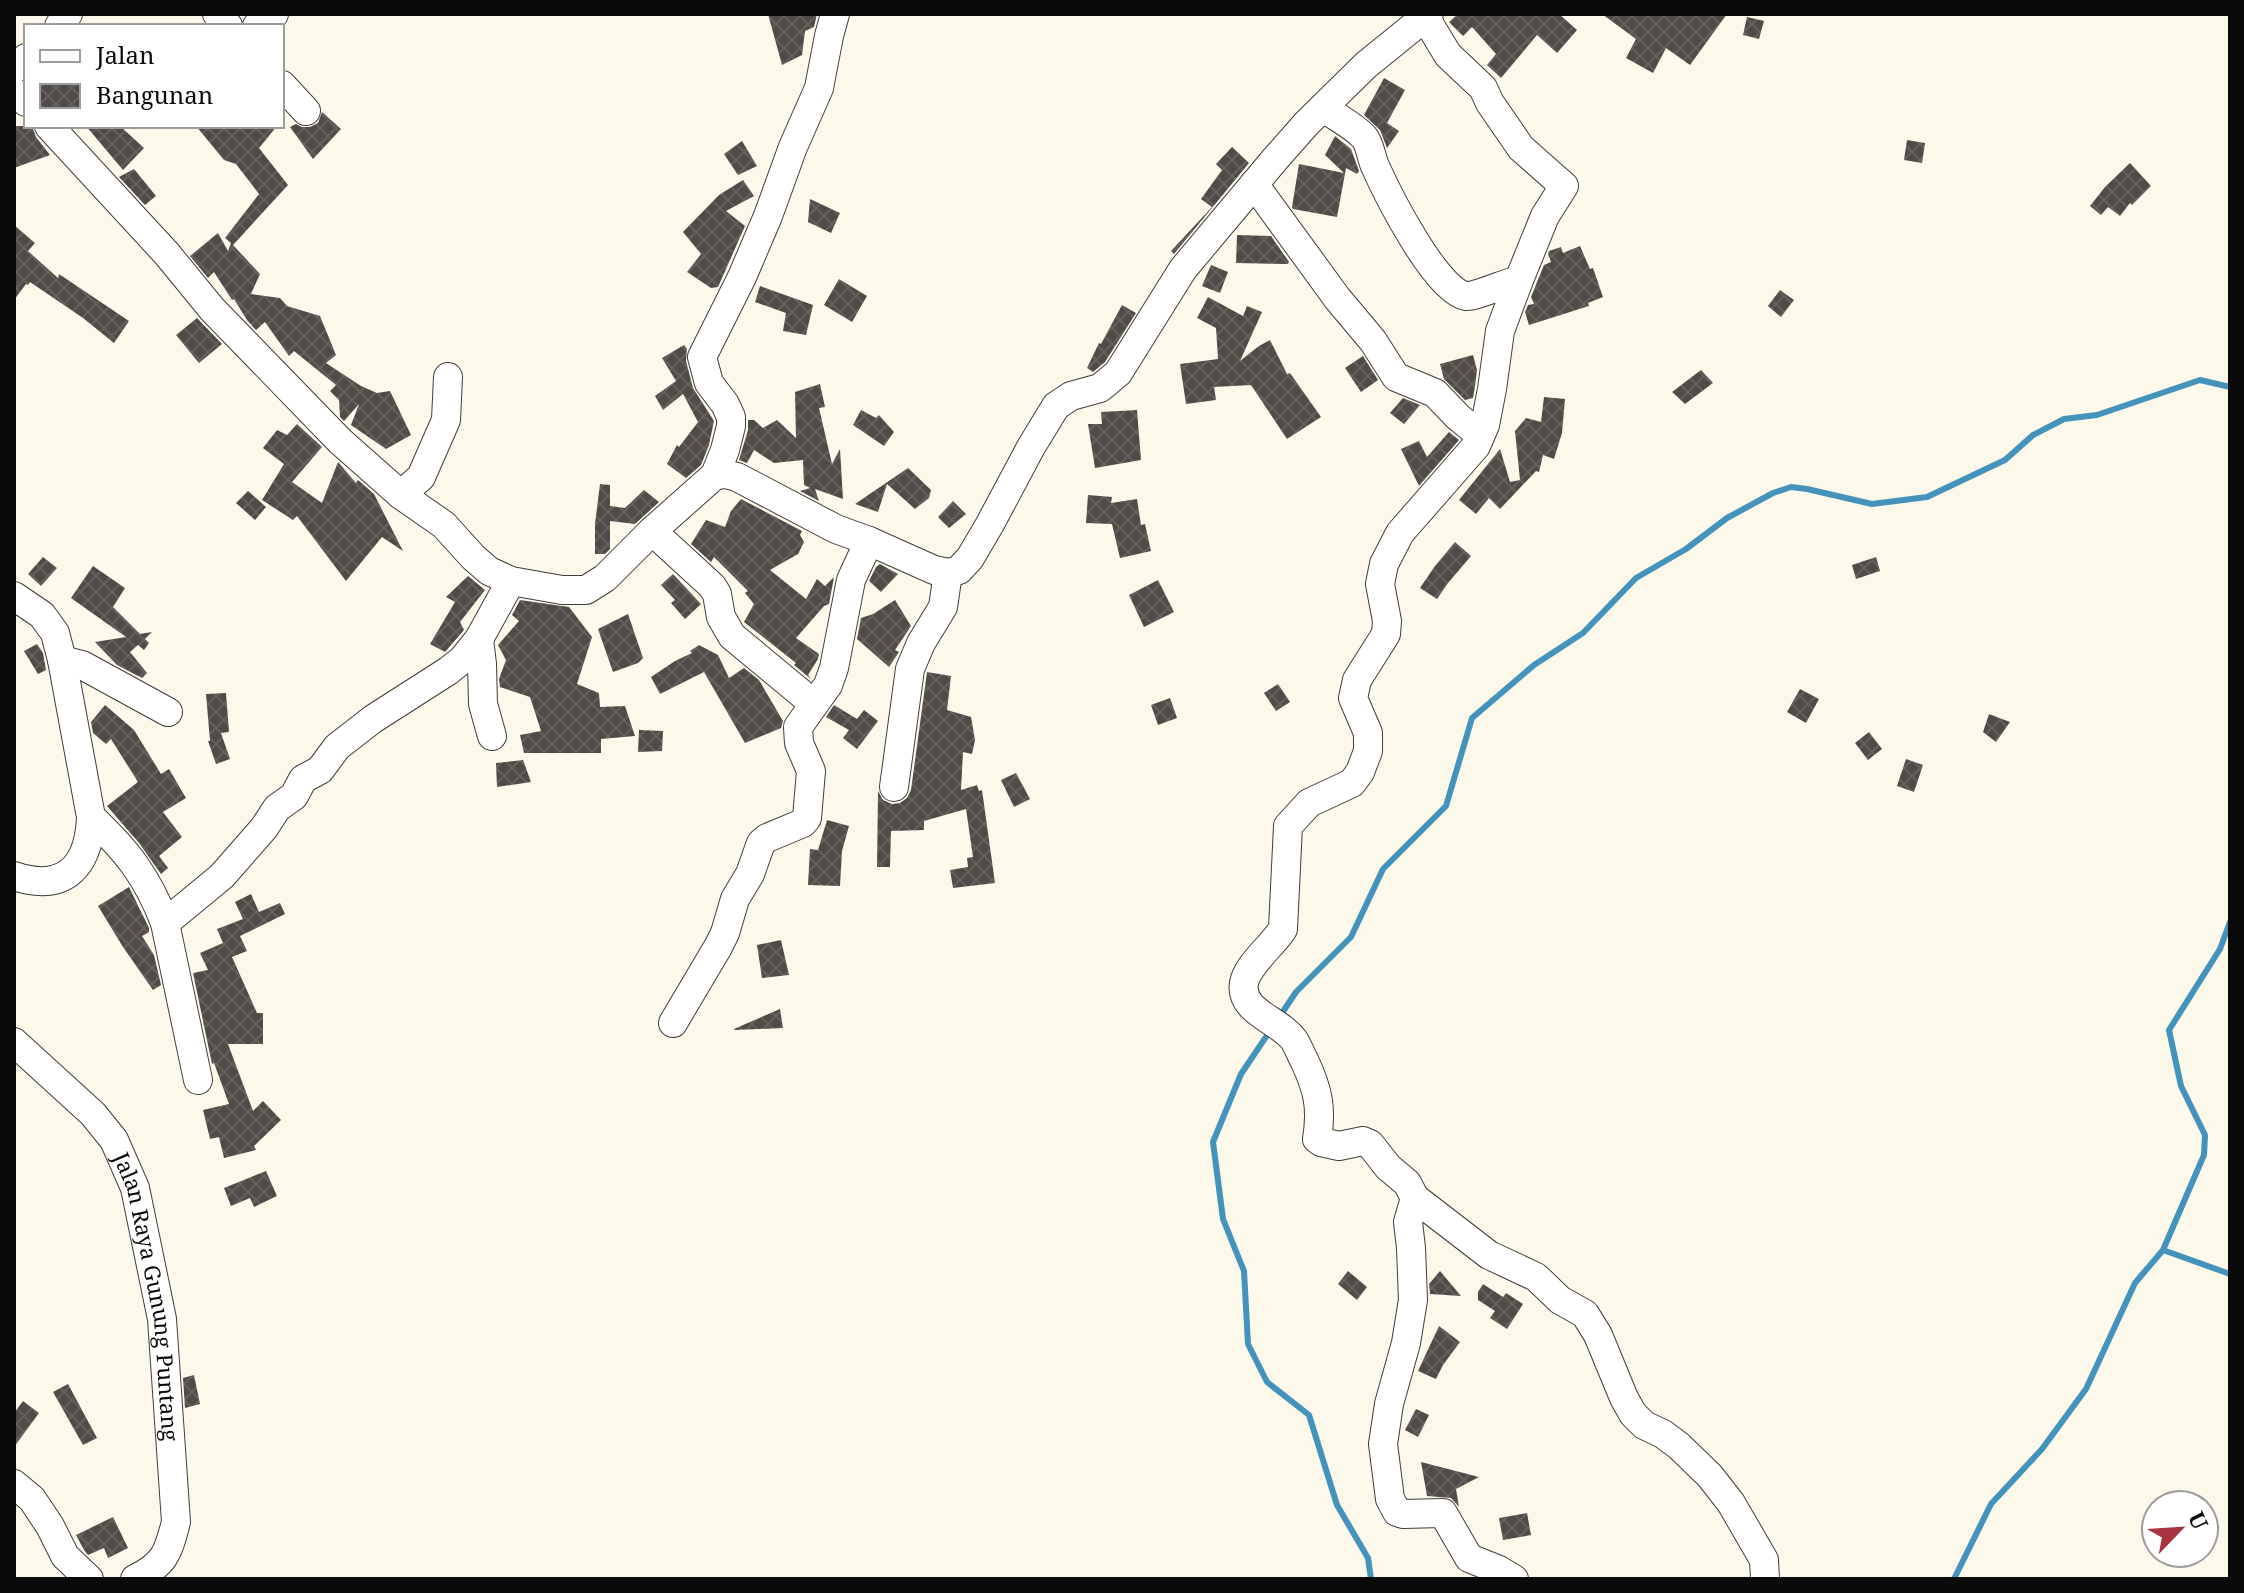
<svg xmlns="http://www.w3.org/2000/svg" width="2244" height="1593" viewBox="0 0 2244 1593" font-family="'Noto Serif',serif">
<style>
.lines{fill:none;stroke-linecap:round;stroke-linejoin:round}
.stream{stroke:#4493bc;stroke-width:6}
.building{fill:url(#building-cross-hatch)}
.minor-casing{stroke:#3d3d3d;stroke-width:30}
.minor{stroke:#fff;stroke-width:28}
.labels{text-anchor:middle;stroke-width:8;stroke-linejoin:round;paint-order:stroke}
.street-label{font-size:22px;fill:#0a0a0a;stroke:#fff}
</style>
<defs>
<pattern id="building-cross-hatch" width="8" height="8" patternUnits="userSpaceOnUse" patternTransform="scale(2)"><rect width="8" height="8" fill="#514b48"/><path d="M0 0l8 8M0 8l8-8" fill="none" stroke="#65605e"/></pattern>
</defs>
<rect width="100%" height="100%" fill="#fcf8ea"/>
<g class="lines">
<!-- stream -->
<path class="stream" d="M1280,1016L1296,992L1351,937L1383,869L1446,806L1472,718L1534,665L1583,633L1636,578L1686,549L1727,518L1773,493L1791,487L1807,489L1872,504L1927,497L2005,460L2033,435L2064,419L2097,415L2200,380L2230,387
M1272,1028L1241,1074L1213,1142L1223,1219L1244,1271L1248,1344L1267,1382L1309,1415L1337,1505L1368,1558L1371,1579
M2163,1250L2230,1274
M1954,1579L1991,1504L2042,1449L2086,1389L2135,1283L2163,1250L2204,1155L2205,1135L2181,1086L2169,1030L2220,949L2230,922"/>
</g>
<!-- building -->
<path class="building" d="M768,14H817L814,27L805,31L802,55L782,65Z
M1458,14H1559L1577,30L1557,53L1537,35L1501,78L1487,65L1496,54L1472,27L1463,36L1449,22Z
M1602,14H1727L1690,65L1666,48L1653,73L1626,58L1636,39Z
M1747,17L1764,21L1759,39L1743,35Z
M1384,78L1405,90L1387,123L1399,131L1387,148L1380,130L1364,115Z
M322,112L341,129L313,159L290,127L296,124L302,127H310L318,123Z
M14,126H32L36,137L50,155L14,168Z
M86,126H120L144,148L123,170Z
M196,126H277L259,148L288,185L233,245L260,274L251,294L280,298L287,306L320,316L336,355L326,363L361,386L377,393L390,391L411,435L386,449L351,425L359,404L344,421L340,417L339,400L330,391L336,385L294,351L289,356L265,322L256,330L247,320L234,299L232,300L214,272L208,278L190,256L218,233L228,251L231,243L225,238L259,194L236,164L224,160Z
M1335,136L1351,149L1359,171L1357,174L1346,168L1337,217L1293,209L1292,207L1299,164L1344,173L1325,155Z
M1907,140L1925,143L1922,163L1904,160Z
M742,141L757,166L738,175L724,154Z
M1232,147L1249,163L1174,254L1171,251L1212,207L1201,199L1222,170L1216,164Z
M2130,163L2151,186L2132,205L2130,203L2120,216L2108,207L2101,215L2090,206L2105,187Z
M134,169L156,196L145,205L119,177Z
M743,180L754,196L726,211L745,226L718,287L711,288L687,272L701,254L683,232L719,195Z
M810,199L840,213L831,233L808,222Z
M14,225L35,243L28,251L58,278L59,274L129,321L114,343L83,318L30,282L28,285L26,284L14,300Z
M1237,235L1271,236L1289,262L1288,264L1236,263Z
M1580,246L1590,269L1593,268L1603,297L1588,303L1589,306L1529,325L1525,312L1528,305L1534,304L1531,297L1544,265L1551,262L1548,254L1549,251L1561,247L1563,253Z
M1211,265L1228,272L1220,293L1202,286Z
M839,279L867,296L852,322L824,305Z
M760,286L813,305L806,335L783,331L786,313L755,302Z
M1780,290L1794,300L1781,317L1768,306Z
M1208,297L1243,316L1247,306L1262,312L1240,361L1259,346L1270,340L1287,374L1290,373L1321,417L1287,439L1251,385L1214,387L1216,400L1186,404L1180,364L1218,359L1216,328L1197,318Z
M1122,305L1136,313L1105,362L1093,372L1087,368L1099,343L1101,344Z
M197,318L222,344L199,363L176,335Z
M684,345L687,349L686,361L693,388L714,421L709,445L701,465L686,478L667,464L677,445L679,447L698,422L683,394L663,410L655,396L676,381L662,358Z
M1473,355L1477,370L1475,386L1473,398L1465,400L1444,379L1440,364Z
M1363,356L1378,380L1361,392L1345,368Z
M1701,370L1713,383L1685,404L1672,392Z
M820,384L825,407L819,408L832,464L840,449L843,499L815,489L819,501L800,491L810,488L804,485L803,460L774,463L754,450L747,463L739,460L748,430V420H754L763,428L777,420L796,438L795,392Z
M1544,397L1565,399L1562,433L1554,459L1543,455L1539,472L1536,471L1500,509L1489,498L1476,514L1459,500L1500,449L1510,482L1520,480L1515,431L1526,418L1541,422Z
M1403,398L1420,405L1404,424L1390,413Z
M861,410L876,418L879,415L894,432L884,446L853,425Z
M1137,410L1141,460L1095,468L1088,424H1102L1101,412Z
M297,424L322,447L292,482L322,503L338,462L356,483L358,480L374,494L403,551L382,537L346,581L297,516L293,520L262,500L284,464L263,448L277,430L287,435Z
M1449,432L1459,440L1419,486L1401,449L1419,441L1427,457Z
M908,468L931,490L929,498L915,509L887,484L878,512L855,504Z
M600,484L610,485V506L625,508L644,490L659,502L635,524L610,521V549L605,554H595V524Z
M248,491L266,507L255,520L236,503Z
M1088,495L1112,497L1111,503L1137,499L1141,525L1145,524L1151,551L1120,558L1112,524L1086,523Z
M741,499L802,531L800,535L804,542L798,554L770,570L806,599L817,579L825,586L834,577L829,604L824,606L796,638L819,654L818,659L808,675L811,679L794,665L796,663L744,622L754,604L745,593L748,591L714,557L711,562L691,544L706,520L725,527L731,511Z
M953,501L966,514L949,528L938,517Z
M1455,542L1471,556L1448,583L1437,599L1420,588L1435,566Z
M43,557L57,568L41,586L28,574Z
M1876,557L1880,571L1856,579L1852,565Z
M880,564L898,574L881,592L869,581L876,567Z
M93,566L125,588L113,607L140,634L152,632L145,639L149,643L144,650L138,645L130,652L147,673L142,678L117,665L95,642L126,637L71,598Z
M673,574L701,604L685,619L671,603L675,600L661,585Z
M468,576L485,590L460,622L464,630L445,652L430,644L455,602L446,597Z
M1158,580L1174,612L1144,627L1129,595Z
M520,600L569,607L592,637L577,684L599,693L600,707L625,706L635,736L601,739V753H524L520,735L541,731L530,697L500,687L499,679L506,660L498,645L519,621L512,615Z
M895,600L911,626L895,650L899,652L889,667L857,639L861,618L873,614Z
M628,614L643,658L638,663L613,672L598,629Z
M37,644L43,653L46,670L38,674L24,651Z
M699,645L718,655L729,678L744,668L759,680L783,721L781,728L745,743L704,672L660,694L651,677L675,661L692,653L690,651Z
M927,672L951,676L947,710L971,717L975,740L972,754L963,752L961,790L977,785L979,791L982,790L995,883L953,888L950,870L968,867L967,858L973,857L966,809L924,821V830L891,831L890,867H877L878,791L883,800L892,804L900,803L907,798L911,790Z
M1278,684L1290,702L1276,711L1264,693Z
M1800,689L1819,699L1806,723L1787,712Z
M226,693L229,732L221,733L230,759L216,764L208,741H210L206,694Z
M1170,698L1177,718L1158,725L1151,705Z
M105,705L134,730L161,774L169,769L186,798L163,812L182,837L159,856L168,868L161,874L139,843L107,806L138,782L111,739L106,744L93,733L91,722Z
M834,705L857,719L864,710L878,721L857,749L843,738L849,730L826,717Z
M1989,714L2010,722L1996,742L1983,732Z
M639,730L663,731L662,751L638,752Z
M1869,732L1882,749L1868,760L1855,743Z
M1906,759L1923,765L1914,792L1897,786Z
M523,760L531,782L497,787L496,763Z
M1016,773L1030,799L1014,807L1001,780Z
M827,820L849,826L842,851L840,886L808,885L810,849L818,850Z
M129,887L149,928V932L142,936L154,955L161,985L153,990L123,947L98,906Z
M251,894L259,912L280,903L285,914L240,936L247,951L232,957L257,1013H263V1044H228L253,1111L263,1101L281,1120L254,1146L256,1150L224,1158L219,1137L210,1139L203,1110L229,1104L214,1063L212,1064L193,973L208,970L200,953L223,943L217,929L243,919L235,902Z
M781,940L789,975L762,978L757,945Z
M780,1009L783,1028L735,1030L734,1029Z
M266,1171L277,1196L254,1207L250,1198L231,1206L224,1188Z
M1348,1271L1367,1287L1357,1300L1338,1284Z
M1440,1271L1461,1296L1430,1294L1429,1284Z
M1483,1284L1503,1297L1506,1293L1523,1304L1507,1329L1490,1318L1495,1311L1478,1300V1292Z
M1439,1326L1460,1342L1443,1365L1436,1379L1418,1371Z
M194,1375L200,1404L185,1408L183,1378Z
M68,1384L97,1438L83,1445L53,1392Z
M23,1401L39,1413L14,1447V1413Z
M1416,1409L1429,1415L1418,1437L1405,1430Z
M1421,1462L1479,1477L1456,1489L1459,1507L1451,1498L1427,1496Z
M1527,1513L1531,1535L1503,1540L1499,1518Z
M113,1517L128,1548L108,1558L104,1548L88,1555L84,1550L76,1535Z"/>
<g class="lines">
<!-- minor casing -->
<g class="minor-casing">
<g id="minor">
<path d="M217,14L228,26"/>
<path d="M1425,17L1448,55L1483,88L1490,103L1521,148L1564,186L1545,216L1519,280"/>
<path d="M59,26L68,14"/>
<path d="M257,26L274,14"/>
<path d="M14,69L26,58"/>
<path d="M282,85L306,111"/>
<path d="M14,92L26,102"/>
<path d="M1324,108C1336,117 1354,126 1364,137C1370,144 1371,157 1375,166C1387,193 1436,291 1466,296C1475,297 1506,283 1519,280L1500,331L1492,389L1485,425L1476,446L1400,533L1384,564L1380,584L1387,621L1386,634L1357,680L1353,698L1368,733V751L1360,772L1352,783L1309,803L1288,826L1283,929C1273,945 1247,965 1244,983C1239,1012 1280,1020 1294,1040C1298,1046 1301,1055 1305,1062C1318,1090 1322,1108 1317,1139L1321,1142L1339,1146L1363,1141L1370,1144L1388,1167L1407,1183L1415,1198L1489,1255L1536,1277L1560,1300L1585,1314L1598,1335L1624,1398L1633,1414L1644,1425L1663,1434L1679,1446L1710,1476L1731,1503L1764,1560L1765,1579"/>
<path d="M49,126L167,254L212,309L340,441L401,495L444,525L473,557L489,571L511,581L562,590H586L605,578L652,531L715,475L725,450L731,426V417L725,404L709,383L702,357L742,277L768,216L793,147L819,88L829,36L835,14"/>
<path d="M1254,184L1337,298L1373,341L1396,377L1435,393L1458,417L1480,435"/>
<path d="M715,475L725,474L737,477L836,529L869,541L934,570L948,573L959,570L970,558L990,524L1031,447L1056,406L1071,396L1100,388L1118,373L1183,269L1276,158L1307,123L1366,65L1429,14"/>
<path d="M401,495L421,477L446,420L448,377"/>
<path d="M652,531L712,586L717,594L721,617L732,636L814,704"/>
<path d="M14,596L42,615L55,633L62,660L91,817C89,866 65,893 14,876"/>
<path d="M479,639L482,664L483,704L492,736"/>
<path d="M62,660L82,665L168,712"/>
<path d="M894,787L910,669L921,643L943,607L948,573"/>
<path d="M91,817C127,851 147,876 165,923L198,1080"/>
<path d="M165,923L222,876L264,828L277,808L294,796L303,779L320,770L337,747L373,719L448,671L462,660L479,639L511,581"/>
<path d="M673,1023L718,947L725,933L735,899L750,874L761,843L767,838L803,823L807,818L811,771L799,743L798,727L828,685L834,668L851,580L869,541"/>
<path id="s1" d="M14,1042L93,1114L114,1140L135,1188L162,1319L176,1522C168,1553 165,1564 135,1579"/>
<path d="M1415,1198L1408,1222L1411,1248L1413,1300L1406,1343L1389,1404L1383,1444L1390,1499L1397,1512L1403,1514L1443,1513L1469,1558L1499,1570L1514,1579"/>
<path d="M14,1484L32,1499L50,1526L65,1556L89,1579"/>
</g>
</g>
<!-- minor -->
<use href="#minor" class="minor"/>
</g>
<g class="labels">
<!-- street labels -->
<g class="street-label">
<text dy="8" stroke="none"><textPath href="#s1" startOffset="302">Jalan Raya Gunung Puntang</textPath></text>
</g>
</g>
<!-- border -->
<rect width="2244" height="1593" fill="none" stroke="#0a0a0a" stroke-width="32"/>
<!-- legend -->
<rect x="24" y="24" width="260" height="104" fill="#ffffff" stroke="#9d9d9d" stroke-width="2"/>
<rect x="40" y="50" width="40" height="12" fill="#ffffff" stroke="#9d9d9d" stroke-width="2"/>
<text x="96" y="64" font-size="24" fill="#0a0a0a">Jalan</text>
<rect x="40" y="84" width="40" height="24" fill="url(#building-cross-hatch)" stroke="#9d9d9d" stroke-width="2"/>
<text x="96" y="104" font-size="24" fill="#0a0a0a">Bangunan</text>
<!-- north arrow -->
<g transform="translate(2180 1529) rotate(65)"><circle r="38" fill="#ffffff" stroke="#9d9d9d" stroke-width="2"/>
<path d="M0-6L14 30L0 20L-14 30Z" fill="#a83441"/>
<text y="-12" font-size="22" font-weight="bold" text-anchor="middle" fill="#0a0a0a">U</text>
</g>
</svg>
